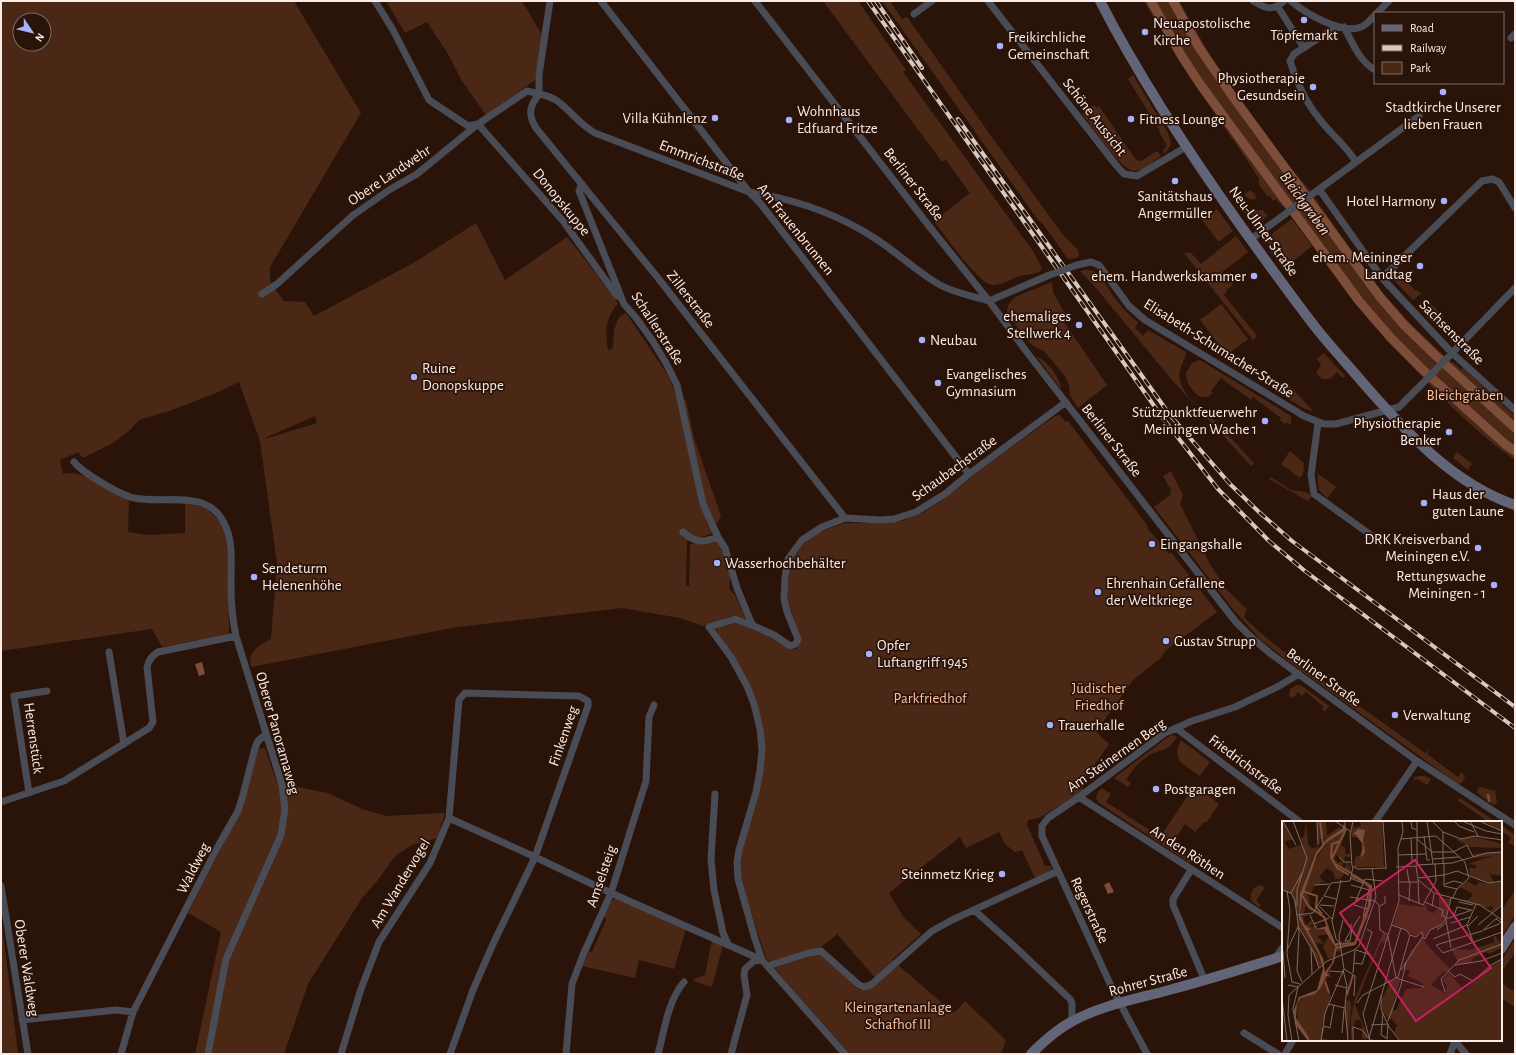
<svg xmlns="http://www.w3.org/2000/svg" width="1516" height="1055" viewBox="0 0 1516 1055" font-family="'Alegreya Sans',sans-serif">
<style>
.green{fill:#4b2716;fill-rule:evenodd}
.water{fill:#7c4e39}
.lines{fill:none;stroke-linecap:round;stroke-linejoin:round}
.stream{stroke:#7c4e39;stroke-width:2.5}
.canal{stroke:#7c4e39;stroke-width:9}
.minor{stroke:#494b55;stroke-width:7}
.secondary{stroke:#626577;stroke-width:10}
.rail-casing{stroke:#d9c8c0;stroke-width:4}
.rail{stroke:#2a140a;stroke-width:2.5;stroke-dasharray:8;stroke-linecap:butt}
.minor-bridge{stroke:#494b55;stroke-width:7}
.poi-dot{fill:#a6b1fc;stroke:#2a140a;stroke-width:1.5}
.labels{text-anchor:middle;stroke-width:3.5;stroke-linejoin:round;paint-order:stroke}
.poi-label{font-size:15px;fill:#fcece5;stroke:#2a140a;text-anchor:start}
.street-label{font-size:15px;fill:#fcece5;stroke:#2a140a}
.park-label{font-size:15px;fill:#fec1a5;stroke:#2a140a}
.water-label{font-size:16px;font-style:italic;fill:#f4d5c7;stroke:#2a140a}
.inset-river{fill:none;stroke:#7c4e39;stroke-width:2}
.inset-road{fill:none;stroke:#7e6a62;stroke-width:1}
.view{fill:#c52362;fill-opacity:0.15;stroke:#c52362;stroke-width:2}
.inset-edge{fill:none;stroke:#fcece5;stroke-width:2}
</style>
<rect width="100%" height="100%" fill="#2a140a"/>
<!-- green -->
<path class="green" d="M1,1H294L361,113L270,267V282L284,301L305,302L314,316L415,262L476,223L505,280L567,237L584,258L618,303C605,320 605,330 608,351L613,348L614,330L619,317L626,313L669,377L677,397L686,400L694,438L721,516L711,534L687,541L686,586H689L690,544L716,542L719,543L731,572L729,589L735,595L746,619L734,615L703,626L680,618L622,608L457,627L251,667L250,657L256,648L271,639L277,563L260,441L239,382L216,393L169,411L139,420L130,430L113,443L83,458L78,452L60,460L63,474C84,469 109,490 129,498L128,532L148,535L185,533V503L202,507L208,510L220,522L225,534L228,556L229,634L162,647L152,629L1,651ZM20,20H44V44H20ZM315,416L317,423L265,439V438Z
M386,1H522L542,35L535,80L486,115L462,81L448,54L427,22L405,33Z
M823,1H858L906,70L903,72L1035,254L1042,269C1037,275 1027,274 1020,276C1011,279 1002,285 993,285C980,286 943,233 934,221L970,193L946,160L942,162Z
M882,1H890L902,19L907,17L994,140L1064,236L1078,250L1079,255L1077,258L1068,259L1043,224L1038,220Z
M1144,1H1179L1210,55L1227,82L1288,165L1308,188L1376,286L1413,326L1452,363L1453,362L1461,370L1463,368L1515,416V460C1463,423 1420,375 1377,328H1376L1350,297L1284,206H1282L1276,199L1273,201L1270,196L1268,197L1259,185V179L1247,160L1188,75Z
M1133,75L1168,133L1171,144L1165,154L1163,150L1167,146L1159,132L1160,131L1128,79Z
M1095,105L1096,108L1099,106L1136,160L1141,161L1157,151L1161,156C1153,161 1143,171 1134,171C1122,171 1091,125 1082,114Z
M1251,190L1257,198C1251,201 1248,199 1244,194Z
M1240,206L1249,211L1263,210L1267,216L1261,221L1254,222L1249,218Z
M1217,209L1233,231L1220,241H1218L1202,220Z
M1292,219L1312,246L1283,269L1270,251L1268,242L1273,233Z
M1236,236L1248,252L1222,272L1233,285L1226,290L1227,292L1224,295L1257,336L1253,340L1184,253H1191L1201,264Z
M1084,270C1101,268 1106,287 1114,297C1121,306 1129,316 1138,322L1135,328L1143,336L1148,330L1186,352C1186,358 1182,362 1181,367C1175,383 1187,394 1196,406L1172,380L1096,288L1080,271Z
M1400,272L1403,275L1402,277L1416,291L1417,290L1421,294L1413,300L1393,279Z
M1052,282L1053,292L1068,319L1064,322L1107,385L1078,408L1070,395L1069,386L1065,376L1044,351L1035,347L1030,343L1015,324L1007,311L1008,305L1015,297Z
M1429,302L1444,317L1435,325L1420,309Z
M1221,304L1248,339L1227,355L1200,320Z
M1324,353L1345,376L1343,378L1337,372L1330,379H1322L1316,373L1321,365L1317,359Z
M1037,357C1047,360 1059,377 1061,387L1060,388Z
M1200,360L1291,416V425L1287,422L1285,424L1280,420L1281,418L1253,397L1251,400L1221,378L1211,391L1213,393C1200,406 1186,385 1186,373L1192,363Z
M1289,385L1313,411L1305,409L1280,394Z
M1199,409L1212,418L1254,463L1251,466Z
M1060,415L1066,422L1068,421L1148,526L1147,528L1169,554L1171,552L1217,612L1165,651L1161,658L1133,680L1096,732L1109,744L1082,783L1083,791L1039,818L1028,820L1027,825L1045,866H1051L1052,869L1050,872L1037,877L1034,876L1022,850L1015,852L1005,844L999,832L966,848L960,837L889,893L904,918L921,934L892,960L954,1013L965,1001L1006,1040L1001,1054H850L774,968L818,954L825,956L859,990L869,989L878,981L837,934L864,913L821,947L771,963L766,958L740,878L739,862L759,787L762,728L733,656L715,628L735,621L766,634L780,642L787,648L791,650L796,649L801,639L789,611L787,593L791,561L806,541L819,532L845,523H881L902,521L921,514L943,500L982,469L1055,416Z
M1290,451L1304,463L1303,474L1300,478L1281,464Z
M1457,452L1472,464L1468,470L1453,458Z
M1171,471L1183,495L1180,504L1211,566L1227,590L1247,609L1244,617C1267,641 1295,660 1323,680C1357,704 1391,729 1425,753L1429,749L1427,754L1458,777L1461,772L1465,777L1462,783L1458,784L1288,661L1260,639L1232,608L1154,507L1170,495L1171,490L1163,476Z
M1317,473L1336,487L1327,498L1319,490Z
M1271,477L1291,490L1306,492L1312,496L1308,501L1269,479Z
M1297,685L1302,686L1329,706L1325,711L1322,710L1324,707L1306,692L1302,696L1298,692L1293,698L1289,696L1290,689Z
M1172,735L1177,737C1166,755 1160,747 1147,757C1137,763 1133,770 1126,780L1131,783L1128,787L1114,778L1168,737Z
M1181,740L1210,762L1200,776C1185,765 1170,761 1181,740Z
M265,748L277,783L328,793L362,809L386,816L445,813L437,838L412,845L395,856L377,881L362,898L308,984L284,1054H195L221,932L188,913L243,805L258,749Z
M1421,776H1425L1431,779L1427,785L1417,779L1413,781L1415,777Z
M1195,785L1219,804L1207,822H1204L1195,832L1185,824L1171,845L1191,860L1190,863L1099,803L1096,798L1098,792L1102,788L1111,794L1106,802L1160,837Z
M1480,787L1495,791L1497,803L1494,805L1477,793V790Z
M1460,798L1496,822H1489L1457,800Z
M1501,825L1515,835V847L1508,842L1511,838L1501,831Z
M1259,885L1265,887L1256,901L1261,905L1259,907L1251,901C1250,894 1252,888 1259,885Z
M1515,890V915L1501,938V911Z
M616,898L686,929L674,969L639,960L635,978L582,966L589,951L592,952L606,920L604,916L611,902Z
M1,917L18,1054H1Z
M1515,939V952L1504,969L1501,967V961Z
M712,940L723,945L712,987L694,981V979L705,975Z
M1501,983L1515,992V1007L1501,998Z"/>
<!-- water -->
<path class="water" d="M202,662L205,674L199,676L195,664Z
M1109,882L1114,892L1108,894L1104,885Z"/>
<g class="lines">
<!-- stream -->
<path class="stream" d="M1488,795L1489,801"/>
<!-- canal -->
<path class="canal" d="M1151,1L1181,55L1200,84L1359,301L1391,338L1422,369L1506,445L1515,451
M1173,1L1198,46L1233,97L1380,297L1404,325L1435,355L1515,428"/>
<!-- minor -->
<path class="minor" d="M375,1L393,30L429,100L468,126L478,124L563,221L617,296L620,297
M601,1L749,192L760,203L799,253L969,474
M755,1L929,226L989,301L1026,351L1235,621L1252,638L1271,654L1417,761L1515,825
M988,1L1116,165L1124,174L1137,176L1186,147
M1253,1C1265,8 1272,12 1284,1
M1291,1C1305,13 1342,35 1361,27C1367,25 1371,19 1375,15
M1278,7L1304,48
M1377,13L1389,1
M914,14L932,1
M1340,27L1333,29L1294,54L1290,61C1296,80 1305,101 1318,117C1329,133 1346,145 1356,162
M1344,27C1352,42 1360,62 1375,70
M1511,38L1515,34
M539,94C529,107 528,115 536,128L658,278L845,518
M539,94V75L550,1
M582,184L579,191L624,304L637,319L652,340L666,363L677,385L703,504L718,537L725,548L737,588L751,622L754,626L774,635L790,646C794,645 797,644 798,639L787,612L784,599L785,578L788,559L802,540L822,527L845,518L880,520L894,519L916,512L945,494L969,474L1066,402
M1319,189L1382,278L1452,353L1515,410
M1251,239L1419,116
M1077,265L1091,262L1099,265L1129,306L1145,320L1304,416L1324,424H1336L1399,407L1425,381L1515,288
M1382,278L1482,181L1492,179L1499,182L1515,208
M262,294L277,284L352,216L389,190L417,174L478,124L527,91C538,94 551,95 560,103C572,113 581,125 595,133L749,192C794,199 838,214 876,239C898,253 918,273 940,285C955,293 973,296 989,301
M989,301L1047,276
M1318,423L1311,475L1314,494L1379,541
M74,462C83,473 120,495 134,498C167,505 212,486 227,530C233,546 231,567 231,584C231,602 232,618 236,636L282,785L285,809L281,835L226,959L208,1054
M683,532C696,543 702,543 718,537
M754,626L735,619L709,627L731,657L747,686L754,704L760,729L762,750L760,771L756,792L739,850L737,862L738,879L755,939L762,960L845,1054
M109,652L124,744
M1176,728L1300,822
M29,793L14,696L47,691
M715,794L711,859L714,890L723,933L728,944
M1079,797L1283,928
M1,802L64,781L149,728L153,722L147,667C149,659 152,656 158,652L236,636
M449,818L535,857L611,893L762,960
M1375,822L1417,761
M1191,870L1173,899V905L1205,981
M1,886L28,1054
M974,910L1011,943L1070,999L1072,1003V1021
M1275,958L1283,947
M768,966L809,953L821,951L858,984C863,988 866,987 872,984L932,931L952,920L1058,871
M22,1020L116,1010L133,1012
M1244,1033L1278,1054
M1454,1040L1466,1054
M121,1054L133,1012L217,848L238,811L243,795L255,748L258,741L266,734
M341,1054L361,989L379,942L430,863L449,818L459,700L465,693L579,696L588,701V706L535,857L493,944L473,990L450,1054
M566,1054L572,984L583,955L611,893L646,781L649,717L654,705
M658,1054C664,1032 668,1000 684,982
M731,1054L747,995L744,975L745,969L754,961L762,960
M1147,1054L1113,990L1042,836V826L1048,818L1079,797L1165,733L1192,721L1235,707L1279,686L1299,674
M1285,1054L1293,1040
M1450,1054L1455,1041"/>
<!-- secondary -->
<path class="secondary" d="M1100,1C1141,81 1191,156 1243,229C1267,262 1291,296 1316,328C1331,347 1348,365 1364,384C1406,432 1453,484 1515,505
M1501,949L1515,927
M1031,1054C1043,1042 1056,1030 1071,1022C1101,1005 1137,999 1169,990C1208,980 1245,968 1283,956"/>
<!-- rail casing -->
<g class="rail-casing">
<path id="rail" d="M868,1L1162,417L1218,489L1269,541L1305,571L1515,728
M876,1L922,68
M958,119L1170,415L1230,484L1259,512L1292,541L1515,707"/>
</g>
<!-- rail -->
<use href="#rail" class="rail"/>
<!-- minor-bridge -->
<path class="minor-bridge" d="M1047,276L1077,265"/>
</g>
<!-- markers -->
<g class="poi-dot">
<circle cx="1304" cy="20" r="4"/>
<circle cx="1145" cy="32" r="4"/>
<circle cx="1000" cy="46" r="4"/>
<circle cx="1313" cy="87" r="4"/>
<circle cx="1443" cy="92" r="4"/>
<circle cx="715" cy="118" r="4"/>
<circle cx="1131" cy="119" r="4"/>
<circle cx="789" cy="120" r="4"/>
<circle cx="1175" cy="181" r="4"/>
<circle cx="1444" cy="201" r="4"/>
<circle cx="1420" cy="266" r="4"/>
<circle cx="1254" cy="276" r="4"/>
<circle cx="1079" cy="325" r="4"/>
<circle cx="922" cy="340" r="4"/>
<circle cx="414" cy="377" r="4"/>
<circle cx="938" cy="383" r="4"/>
<circle cx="1265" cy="421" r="4"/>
<circle cx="1449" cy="432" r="4"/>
<circle cx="1424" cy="503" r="4"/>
<circle cx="1152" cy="544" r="4"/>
<circle cx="1478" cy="548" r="4"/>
<circle cx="717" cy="563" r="4"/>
<circle cx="254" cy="577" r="4"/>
<circle cx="1494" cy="585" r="4"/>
<circle cx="1098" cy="592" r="4"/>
<circle cx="1166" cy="641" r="4"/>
<circle cx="869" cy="654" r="4"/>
<circle cx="1395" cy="715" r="4"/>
<circle cx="1050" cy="725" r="4"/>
<circle cx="1156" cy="789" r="4"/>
<circle cx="1002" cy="874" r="4"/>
</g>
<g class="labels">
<!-- poi labels -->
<g class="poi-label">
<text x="1153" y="28">Neuapostolische<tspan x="1153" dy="17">Kirche</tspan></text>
<text x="1304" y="40" text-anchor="middle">Töpfemarkt</text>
<text x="1008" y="42">Freikirchliche<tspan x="1008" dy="17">Gemeinschaft</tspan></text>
<text x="1305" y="83" text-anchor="end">Physiotherapie<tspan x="1305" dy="17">Gesundsein</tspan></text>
<text x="1443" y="112" text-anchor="middle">Stadtkirche Unserer<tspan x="1443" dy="17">lieben Frauen</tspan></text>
<text x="797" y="116">Wohnhaus<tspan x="797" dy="17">Edfuard Fritze</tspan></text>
<text x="707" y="123" text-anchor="end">Villa Kühnlenz</text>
<text x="1139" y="124">Fitness Lounge</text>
<text x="1175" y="201" text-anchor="middle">Sanitätshaus<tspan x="1175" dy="17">Angermüller</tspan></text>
<text x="1436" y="206" text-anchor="end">Hotel Harmony</text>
<text x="1412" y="262" text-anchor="end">ehem. Meininger<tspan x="1412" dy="17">Landtag</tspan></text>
<text x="1246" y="281" text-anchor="end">ehem. Handwerkskammer</text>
<text x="1071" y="321" text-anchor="end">ehemaliges<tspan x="1071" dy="17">Stellwerk 4</tspan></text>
<text x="930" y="345">Neubau</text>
<text x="422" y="373">Ruine<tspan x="422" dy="17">Donopskuppe</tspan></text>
<text x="946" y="379">Evangelisches<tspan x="946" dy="17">Gymnasium</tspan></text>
<text x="1257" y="417" text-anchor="end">Stützpunktfeuerwehr<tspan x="1257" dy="17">Meiningen Wache 1</tspan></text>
<text x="1441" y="428" text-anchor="end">Physiotherapie<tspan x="1441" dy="17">Benker</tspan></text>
<text x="1432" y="499">Haus der<tspan x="1432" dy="17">guten Laune</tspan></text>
<text x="1470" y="544" text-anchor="end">DRK Kreisverband<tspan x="1470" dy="17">Meiningen e.V.</tspan></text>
<text x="1160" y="549">Eingangshalle</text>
<text x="725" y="568">Wasserhochbehälter</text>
<text x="262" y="573">Sendeturm<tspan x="262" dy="17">Helenenhöhe</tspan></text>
<text x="1486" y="581" text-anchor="end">Rettungswache<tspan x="1486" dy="17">Meiningen - 1</tspan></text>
<text x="1106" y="588">Ehrenhain Gefallene<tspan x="1106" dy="17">der Weltkriege</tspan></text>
<text x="1174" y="646">Gustav Strupp</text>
<text x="877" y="650">Opfer<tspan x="877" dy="17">Luftangriff 1945</tspan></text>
<text x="1403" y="720">Verwaltung</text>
<text x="1058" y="730">Trauerhalle</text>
<text x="1164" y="794">Postgaragen</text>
<text x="994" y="879" text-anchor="end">Steinmetz Krieg</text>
</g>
<!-- street labels -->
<g class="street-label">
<text transform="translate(1095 117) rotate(52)" y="5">Schöne Aussicht</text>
<text transform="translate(702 160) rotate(21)" y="5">Emmrichstraße</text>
<text transform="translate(389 175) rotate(-34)" y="5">Obere Landwehr</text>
<text transform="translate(914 184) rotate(52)" y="5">Berliner Straße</text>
<text transform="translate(562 202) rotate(51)" y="5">Donopskuppe</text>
<text transform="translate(796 229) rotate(51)" y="5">Am Frauenbrunnen</text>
<text transform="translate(1264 231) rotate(54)" y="5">Neu-Ulmer Straße</text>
<text transform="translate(691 299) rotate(52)" y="5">Zillerstraße</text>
<text transform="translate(658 328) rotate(57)" y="5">Schallerstraße</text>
<text transform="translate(1452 332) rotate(45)" y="5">Sachsenstraße</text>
<text transform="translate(1219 348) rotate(32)" y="5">Elisabeth-Schumacher-Straße</text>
<text transform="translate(1112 440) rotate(52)" y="5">Berliner Straße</text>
<text transform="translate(954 468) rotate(-36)" y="5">Schaubachstraße</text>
<text transform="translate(1324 677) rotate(36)" y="5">Berliner Straße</text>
<text transform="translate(278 733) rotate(74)" y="5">Oberer Panoramaweg</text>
<text transform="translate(563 736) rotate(-71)" y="5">Finkenweg</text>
<text transform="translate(34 738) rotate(82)" y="5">Herrenstück</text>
<text transform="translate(1116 755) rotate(-35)" y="5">Am Steinernen Berg</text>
<text transform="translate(1246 764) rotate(37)" y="5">Friedrichstraße</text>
<text transform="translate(1188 852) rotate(33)" y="5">An den Röthen</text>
<text transform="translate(193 868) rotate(-63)" y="5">Waldweg</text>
<text transform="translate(601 876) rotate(-71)" y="5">Amselsteig</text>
<text transform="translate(400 883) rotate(-59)" y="5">Am Wandervogel</text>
<text transform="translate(1090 910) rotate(65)" y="5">Regerstraße</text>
<text transform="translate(27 968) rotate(81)" y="5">Oberer Waldweg</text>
<text transform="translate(1148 981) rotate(-15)" y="5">Rohrer Straße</text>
</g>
<!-- park labels -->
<g class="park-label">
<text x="1465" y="400">Bleichgräben</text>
<text x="1099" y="693">Jüdischer<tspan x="1099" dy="17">Friedhof</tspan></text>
<text x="930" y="703">Parkfriedhof</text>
<text x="898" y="1012">Kleingartenanlage<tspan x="898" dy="17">Schafhof III</tspan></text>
</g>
<!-- water labels -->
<g class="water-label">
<text transform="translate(1306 203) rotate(54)" y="6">Bleichgraben</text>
</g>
</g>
<!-- overview -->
<g transform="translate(1282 821)">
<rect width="220" height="220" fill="#2a140a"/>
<path d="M0,0L11,18L2,21L7,28L21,23L19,17L22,16L24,0L26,23L30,27L38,25L43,19V15L38,18V22L37,23L35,0L44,1L45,15L57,6L64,11L59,25L63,26V33H68V37L63,35L62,41L55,34L52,37L59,46L56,42L59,40L62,42L60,45L61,46H64V42H66V48L68,42L69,52H63L58,58H53L51,51L45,47L37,56L43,61L32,64L29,73L34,75L25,73L28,78L27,83L33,89L29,90L24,85L21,94H27L21,96L24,104L29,99L32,104H28L29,106L39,103L34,106L35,108L28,110L41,108L47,113L35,115L42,123L34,122L43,141L37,145L17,105L10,73L0,69ZM45,21L32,41L22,67L18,94L20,68L30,39L37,25ZM71,0L72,6L74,7L79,4L78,0H100L102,46H72L73,36L77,35L80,28L78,17L69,16ZM199,0H220V10ZM194,16L220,23V27L188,26L178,20L182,25L175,18ZM206,31H220V55L208,53L212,62L220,60V84L210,91L207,90L211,88L210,85L204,87L177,78L186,79L190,75L191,73L178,66L185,60L194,65L197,61L208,64L188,54L187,47H194V44L186,43L210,35L192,37L191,33ZM75,54L91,67L86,94L89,95L84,99L72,125H57L59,130L54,131L53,123L72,121L85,88L88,69L74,57ZM157,76L168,78L164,98L159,104L147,109L142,118L146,125L169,149L160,152L149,164L163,172L165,164L160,159L167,152L182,169L209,145L220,139V220H119L112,211L115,204L110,198H106L100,188L99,180L109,159H118L110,189H114L124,168L139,167L141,165L140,162L126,155L128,150L122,148L124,141L128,139L125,140L128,131L141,116L140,111L134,115L111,104L117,83L141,86L143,82L146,90L153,92L154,88H157ZM101,112L105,115L103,122L99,121L73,184L86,216L81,220L83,217L80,218V203L77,198L73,200L69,220V197L73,178ZM47,114L53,129L51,135L47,138L41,126ZM214,115L216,121L220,118L219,127L207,133L204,131L189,138V141L174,144L176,141L169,128L188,129L213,121L211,116ZM48,151L49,157L45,156L44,161L49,175L39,206H43L40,217L51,220H28L16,201L15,182L21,176L36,171L45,152ZM75,170L69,186L66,220L63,187L65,179L68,180L69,185Z" fill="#4b2716" fill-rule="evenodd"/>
<path d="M63,0L64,9L45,21L35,34L20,77L18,93L22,103L29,109L46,105L55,126L52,141L45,152L47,155H44L38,168L33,173L19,177L15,182L14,197L26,215L28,220H26L14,204L12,189L17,176L35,169L41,148L37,133L17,98L18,73L34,31L45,18L60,8ZM42,108L53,126L50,142L43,151L41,138L26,109ZM76,8L83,9L81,19L83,31L79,37L81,23L73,13L70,14Z" fill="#7c4e39" fill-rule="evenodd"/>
<path class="inset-river" d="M38,0L41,23M64,8L58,20L50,23L49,36L55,47L67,54M50,37L58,20M53,43L69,52M20,70L35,75L34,86L40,93M20,74L27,86L42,96L46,107M54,125L55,123L73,122L87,84L88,66L81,60L70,55M54,127L73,123L88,84L89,65L70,53M43,160L47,172M65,174L71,154"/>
<path class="inset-road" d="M1,0L14,24M11,0L25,37L15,69V85M35,0L36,24M53,0L69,11M71,0L68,14L70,45L76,48L105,47M101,0L104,47M129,0L130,7L135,9M135,0V45M145,0L151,43M150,0L161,11M172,0L177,5L192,11M180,0L204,10L220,13M188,0L196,15M199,1L220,10M142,15L145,39H148M129,17L130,41M119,18L154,15L183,41L187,57L175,68L170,78M135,18L150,31M150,31H171M171,31L185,24L191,36M116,34L144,33M57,36L62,41H69M151,38L177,36M161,42V11L179,18L193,15L220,19M162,42V65L175,68M135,44L170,42L205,32L220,31M114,46L134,45L136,59L152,72L198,84L220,99M125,48L127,61M68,57L81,62M136,57L162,54L175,50L206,62L220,60M136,59L137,83M117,61H136M163,63L172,60L180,62M32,64L47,63M69,64L87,69L81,96M0,69L9,72L13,79L17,111L15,150L20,161M5,70L8,89L5,133L10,161L18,163M9,72L20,52M117,74L141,84L154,60L153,43M42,75L49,62L68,60L71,46M42,75L54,78M68,76L93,80L97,84L98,109L106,114M127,80L128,61M143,81L161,89L160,94L164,97M177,81L191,84M38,84L52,85M37,85L50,98M98,85L103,82V75M150,85L152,73M85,88L72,84L83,58L101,60M15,94L31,92L41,76M28,94L34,107M172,95L175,86L189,89M215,97L200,110L154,124L161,132L220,111M164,98L190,89M164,99L169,127M169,102L188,96M32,103L47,97M69,103V109L63,120H68L70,108L78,95M109,104L124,109L128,114M185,104L192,123M196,104L220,84M16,105L32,132L37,147M186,105L196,95M155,109L165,101M202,109L217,103L219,101L214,98M106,115L114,157M141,116L143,118L148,109L159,104L164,98L169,77M151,118L185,104L194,83M58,122L54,118L50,100L59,59M29,127L30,153M5,129L16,106M74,129L89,134M1,130L3,157M71,142L80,143L90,111L85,108M173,144L199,140L220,132M62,148L73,155L72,175M61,149L65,165L63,186L66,220M119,149L141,115L140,111L134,116L128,114M47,150L61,151M167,151L173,156L178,153L191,160L209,144L220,138M71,152L73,129M114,157L142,166M6,164L16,166L11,188L17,220M53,164L65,167M163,171L159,158L177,139L220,123M99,175V188L107,206L118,220M0,177L5,220M75,182L81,174L116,156L128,114M47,183L63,187M101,192L99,214L106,218M106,200L119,164L124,141M89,204L106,203L105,217M42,205L48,207L52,184M60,212L62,188M87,217L119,107M10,220L6,194L7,174L45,140L72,129L77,125L94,76L90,47M39,220L43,192L62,148L57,115L61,99M71,220V206L80,209L88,219L97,220M88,220L81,193L117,80L116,27L121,11L120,0"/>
<path class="view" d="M133,39L209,147L134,200L58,92Z"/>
<rect width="220" height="220" class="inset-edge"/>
</g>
<!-- border -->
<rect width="1516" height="1055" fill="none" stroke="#fcece5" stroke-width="4"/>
<!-- legend -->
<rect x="1374" y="12" width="130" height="72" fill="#2a140a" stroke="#7e6a62"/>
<rect x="1382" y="25" width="20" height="6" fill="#626577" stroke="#7e6a62"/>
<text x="1410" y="32" font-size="12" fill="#fcece5">Road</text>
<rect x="1382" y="45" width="20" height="6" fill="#d9c8c0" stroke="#7e6a62"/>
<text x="1410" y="52" font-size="12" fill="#fcece5">Railway</text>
<rect x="1382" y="62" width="20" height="12" fill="#4b2716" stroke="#7e6a62"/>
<text x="1410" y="72" font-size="12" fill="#fcece5">Park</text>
<!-- north arrow -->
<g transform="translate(32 32) rotate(125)"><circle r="19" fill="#2a140a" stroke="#7e6a62"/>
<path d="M0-3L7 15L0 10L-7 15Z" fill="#a6b1fc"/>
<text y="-6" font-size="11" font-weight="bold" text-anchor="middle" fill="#fcece5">N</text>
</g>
</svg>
